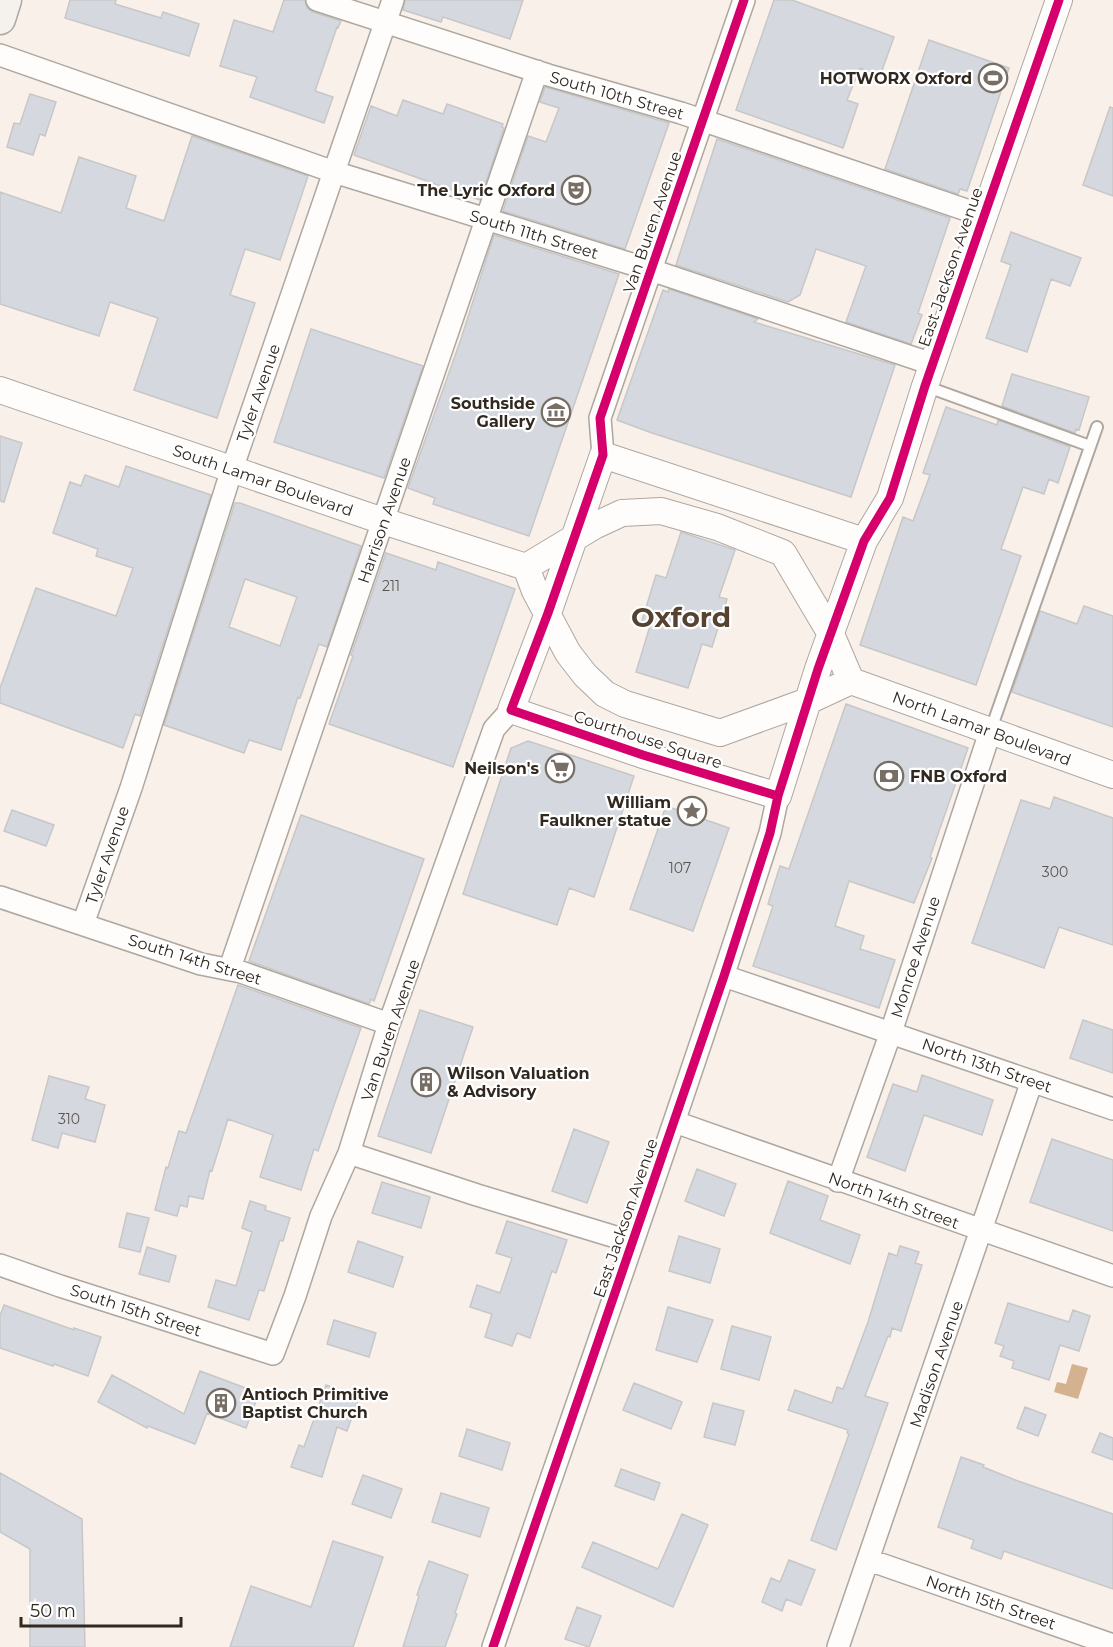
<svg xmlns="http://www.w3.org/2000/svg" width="1113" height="1647" viewBox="0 0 1113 1647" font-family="Montserrat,sans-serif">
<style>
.water{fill:#d4b18f}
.building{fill:#d5d9df;stroke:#c7c7c8;stroke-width:1.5;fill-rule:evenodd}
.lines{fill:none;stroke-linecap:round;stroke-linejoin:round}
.service-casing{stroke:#aea7a0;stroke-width:14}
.minor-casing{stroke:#aea7a0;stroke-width:24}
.tertiary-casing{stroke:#aea7a0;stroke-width:28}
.secondary-casing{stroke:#aea7a0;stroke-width:33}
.service{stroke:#fefdfc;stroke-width:10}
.minor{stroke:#fefdfc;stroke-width:21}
.tertiary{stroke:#fefdfc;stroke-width:26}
.secondary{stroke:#f5f1ec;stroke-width:30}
.cycleway-casing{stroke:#fff;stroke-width:13}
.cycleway{stroke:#d6006c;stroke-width:9}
.labels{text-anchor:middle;stroke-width:4.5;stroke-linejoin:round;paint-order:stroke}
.number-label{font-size:14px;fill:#5a5450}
.poi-label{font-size:16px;font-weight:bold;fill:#312820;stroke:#fff;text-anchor:end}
.street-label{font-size:16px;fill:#312820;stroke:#fff}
.town-label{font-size:28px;font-weight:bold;fill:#554230;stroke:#fff}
</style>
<rect width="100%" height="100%" fill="#f8f0e9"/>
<!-- water -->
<path class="water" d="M1072,1364L1088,1368L1078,1399L1054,1392L1057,1382L1066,1384Z"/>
<!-- building -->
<path class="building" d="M70,0H116L115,4L161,18L163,12L199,24L189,56L65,18Z
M284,0H305L307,8L313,12L341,21L338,28L337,27L315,91L333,97L324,123L250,97L257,77L220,66L234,20L273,32Z
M405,0H523L510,39L443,17L441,22L403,10Z
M774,0H792L894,37L880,76L860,68L847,100L858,104L843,148L736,110Z
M929,40L1009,68L967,191L960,189L958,194L885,169Z
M545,87L669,123L625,249L503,211L528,136L546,142L559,108L540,102Z
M30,94L56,102L45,136L40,134L33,155L7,147L14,123L20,124Z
M403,100L443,114L447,104L503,124L502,127L504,128L480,200L354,155L371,106L397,116Z
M1110,107L1113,108V196L1083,185Z
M192,136L308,176L280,260L245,249L230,295L255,303L217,418L134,390L158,318L110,302L99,336L0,304V192L61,213L79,157L136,176L126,208L164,221Z
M717,139L950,218L918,313L922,315L911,344L846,322L866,266L816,249L800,295L788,302L676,265Z
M1011,232L1081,258L1070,286L1051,279L1027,352L986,338L1011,265L1001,261Z
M494,235L619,274L529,536L433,504L435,498L408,488L461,339Z
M669,289L758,319L754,322L895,365L851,497L652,433L617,420L663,290L668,292Z
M311,329L423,366L384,478L274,442Z
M1012,374L1089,397L1079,430L1076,429L1075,433L1002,406Z
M946,407L997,425L998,420L1070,447L1058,483L1049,479L1044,494L1023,487L1001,549L1021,556L976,685L860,645L903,517L913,521L930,475L923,473Z
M0,436L22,443L4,502L0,501Z
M126,466L211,495L140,716L135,714L123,748L0,703V688L36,588L116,616L133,568L96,556L98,549L53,533L70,482L81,486L85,475L119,487Z
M235,503H240L361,546L327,647L319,644L300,698L298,697L281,750L249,740L244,753L164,725ZM245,579L297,597L280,646L229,627Z
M681,532L735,550L719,597L727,599L712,647L702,644L688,688L636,672L650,626L641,624L656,575L666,578Z
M386,553L436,570L438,562L515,589L453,767L329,724L353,656L351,655Z
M1084,606L1113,616V727L1012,692L1040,611L1077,624Z
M846,704L968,748L930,857L932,858L914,903L849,881L835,926L864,936L860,949L895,960L879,1008L753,966L773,906L768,904L780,866L789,869Z
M528,741L634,776L594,897L569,888L557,925L463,894L511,748Z
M1054,797L1113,818V945L1059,927L1044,968L972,943L1021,800L1050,809Z
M666,806L729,828L693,931L630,909Z
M12,810L54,825L46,846L4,831Z
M301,815L424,859L374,1001L371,999L369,1004L249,961Z
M238,985L361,1028L318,1151L314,1149L301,1190L260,1177L273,1135L228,1119L212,1171L210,1170L203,1199L189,1196L187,1207L180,1205L177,1216L155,1210L166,1167L168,1168L179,1131L186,1133Z
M420,1010L473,1027L431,1153L378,1136Z
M1083,1020L1113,1030V1073L1070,1058Z
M922,1075L993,1100L982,1135L924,1115L905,1171L867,1157L893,1084L917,1092Z
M49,1076L89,1087L85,1099L105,1105L95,1142L62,1133L58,1148L32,1140Z
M574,1129L609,1142L587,1203L552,1191Z
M1052,1139L1113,1160V1231L1030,1202Z
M697,1169L736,1184L724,1216L685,1201Z
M788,1181L828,1196L820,1220L860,1235L850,1264L770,1233Z
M382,1182L430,1197L421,1228L372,1213Z
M250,1201L266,1206L265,1210L290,1218L283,1241L280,1240L264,1291L259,1290L249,1320L208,1307L216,1280L236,1286L252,1232L242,1228Z
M127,1213L149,1218L140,1252L119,1247Z
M507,1221L567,1240L556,1273L552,1271L530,1338L517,1333L512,1346L485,1337L492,1314L470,1307L477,1285L500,1293L512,1258L496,1253Z
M679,1236L720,1249L710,1283L669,1271Z
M358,1241L403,1257L393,1287L348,1272Z
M900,1246L919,1252L915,1263L922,1265L901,1331L892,1328L890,1337L888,1336L865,1396L888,1403L836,1550L811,1540L849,1434L847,1433L848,1430L788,1410L795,1390L832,1403L837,1387L843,1389L868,1322L889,1253L897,1256Z
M147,1247L176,1256L169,1282L139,1274Z
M1008,1303L1069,1322L1073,1310L1090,1316L1079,1351L1060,1345L1049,1380L1012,1368L1014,1361L1000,1356L1004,1346L995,1343Z
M4,1305L74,1330V1328L101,1337L88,1376L54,1364L53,1366L0,1348V1316Z
M668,1307L713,1320L697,1362L656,1350Z
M334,1320L376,1333L369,1357L327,1344Z
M732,1326L771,1337L759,1380L721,1369Z
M200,1371L259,1393L246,1428L207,1413L195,1444L148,1426L147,1428L98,1402L112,1375L184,1414Z
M634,1383L682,1402L671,1429L623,1410Z
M326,1385L359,1397L347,1431L337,1427L322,1477L291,1467L299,1445L304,1447Z
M713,1403L744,1411L735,1445L704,1437Z
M1025,1407L1046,1415L1038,1436L1017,1428Z
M467,1429L510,1443L502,1470L459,1456Z
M1100,1433L1113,1438V1460L1092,1452Z
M961,1457L984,1465L983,1467L1018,1481L1113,1514V1589L1004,1551L1001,1559L971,1548L974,1540L938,1527Z
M621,1469L660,1483L654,1500L615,1486Z
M0,1473L82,1519L85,1647H30V1549L0,1532Z
M363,1475L402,1489L391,1518L352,1504Z
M441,1493L489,1508L480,1537L432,1522Z
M682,1514L708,1525L673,1607L582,1567L593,1542L658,1569Z
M333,1541L383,1557L353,1647H230L251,1586L311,1607Z
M789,1560L815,1570L801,1605L786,1599L782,1611L762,1602L771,1578L780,1582Z
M429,1561L468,1575L455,1613L457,1614L445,1647H403L419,1596L417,1595Z
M577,1607L601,1616L589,1647L565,1639Z"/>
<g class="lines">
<!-- service casing -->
<g class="service-casing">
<path id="service" d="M925,386L1090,446
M990,732L1097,427"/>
</g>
<!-- minor casing -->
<g class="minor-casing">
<path id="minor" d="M317,0L548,75L681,113L984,216
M0,55L334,172L651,270L932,364
M603,455L600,418L744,0
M0,897L201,964L241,972L389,1024
M83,924L131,788L232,469L393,0
M230,968L537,71
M724,976L1113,1109
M675,1122L1113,1276
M349,1153L477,1195L632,1242
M838,1181L891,1032L990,732
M0,1265L60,1286L273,1354L295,1296L321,1216L349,1153L389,1024L494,729L511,710
M869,1560L1113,1645
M493,1647C586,1376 682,1106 770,833L778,796
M838,1647L1032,1081"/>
</g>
<!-- tertiary casing -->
<g class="tertiary-casing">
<path id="tertiary" d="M0,390L383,521L526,567
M864,541L603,455L548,613L511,710L643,755L778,796L818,669L864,541L890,498L925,386L1059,0
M526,567L594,526L622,513L661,511L717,527L783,553L831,634L851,681
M526,567L535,591L568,653L585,675L605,694L625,704L720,733L808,701L851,681
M851,681L1113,775"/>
</g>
<!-- secondary casing -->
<g class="secondary-casing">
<path id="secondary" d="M0,19L6,0"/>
</g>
<!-- service -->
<use href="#service" class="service"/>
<!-- minor -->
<use href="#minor" class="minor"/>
<!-- tertiary -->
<use href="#tertiary" class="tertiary"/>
<!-- secondary -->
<use href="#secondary" class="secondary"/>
<!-- cycleway casing -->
<g class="cycleway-casing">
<path id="cycleway" d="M744,0L600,418L603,455L548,613L511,710L643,755L778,796
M493,1647L724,976L770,833L778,796L818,669L864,541L890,498L925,386L1059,0"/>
</g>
<!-- cycleway -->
<use href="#cycleway" class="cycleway"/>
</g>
<!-- icons -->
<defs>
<g id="stadium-ring" transform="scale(1.5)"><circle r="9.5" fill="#fff" stroke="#776e66" stroke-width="1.5"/><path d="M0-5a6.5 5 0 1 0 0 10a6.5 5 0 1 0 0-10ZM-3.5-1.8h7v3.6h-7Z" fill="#776e66"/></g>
<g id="theatre-ring" transform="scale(1.5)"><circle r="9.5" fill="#fff" stroke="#776e66" stroke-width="1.5"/><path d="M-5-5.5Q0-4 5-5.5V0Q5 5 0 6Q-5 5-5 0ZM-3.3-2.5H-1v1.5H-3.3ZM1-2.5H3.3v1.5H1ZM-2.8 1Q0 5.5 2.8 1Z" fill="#776e66"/></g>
<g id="museum-ring" transform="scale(1.5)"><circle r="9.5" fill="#fff" stroke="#776e66" stroke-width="1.5"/><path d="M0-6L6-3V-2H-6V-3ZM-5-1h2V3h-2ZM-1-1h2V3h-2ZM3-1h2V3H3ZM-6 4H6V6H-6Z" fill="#776e66"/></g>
<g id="supermarket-ring" transform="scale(1.5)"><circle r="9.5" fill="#fff" stroke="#776e66" stroke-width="1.5"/><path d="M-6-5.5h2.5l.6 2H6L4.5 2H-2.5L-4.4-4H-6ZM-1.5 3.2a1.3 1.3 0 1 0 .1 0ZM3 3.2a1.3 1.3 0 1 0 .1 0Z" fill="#776e66"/></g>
<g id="bank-ring" transform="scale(1.5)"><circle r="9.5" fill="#fff" stroke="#776e66" stroke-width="1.5"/><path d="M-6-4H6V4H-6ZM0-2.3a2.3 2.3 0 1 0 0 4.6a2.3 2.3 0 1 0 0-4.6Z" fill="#776e66"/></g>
<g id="sight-ring" transform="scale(1.5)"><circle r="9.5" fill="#fff" stroke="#776e66" stroke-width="1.5"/><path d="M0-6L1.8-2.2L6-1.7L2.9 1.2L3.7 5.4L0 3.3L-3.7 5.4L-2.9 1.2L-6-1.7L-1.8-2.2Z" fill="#776e66"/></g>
<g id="building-ring" transform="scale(1.5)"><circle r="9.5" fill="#fff" stroke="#776e66" stroke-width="1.5"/><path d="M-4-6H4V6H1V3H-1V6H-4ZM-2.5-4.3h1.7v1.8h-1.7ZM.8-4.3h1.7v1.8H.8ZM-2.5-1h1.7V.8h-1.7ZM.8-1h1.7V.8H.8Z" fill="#776e66"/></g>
</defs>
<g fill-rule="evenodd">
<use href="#stadium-ring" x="993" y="78"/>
<use href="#theatre-ring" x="576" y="190"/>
<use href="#museum-ring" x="556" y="412"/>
<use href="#supermarket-ring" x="560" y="768"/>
<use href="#bank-ring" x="889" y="776"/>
<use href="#sight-ring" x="692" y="811"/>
<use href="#building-ring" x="426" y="1082"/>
<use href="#building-ring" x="221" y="1403"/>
</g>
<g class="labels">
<!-- number labels -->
<g class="number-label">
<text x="391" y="591">211</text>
<text x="680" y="873">107</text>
<text x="1055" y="877">300</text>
<text x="69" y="1124">310</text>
</g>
<!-- poi labels -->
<g class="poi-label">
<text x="972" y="84">HOTWORX Oxford</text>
<text x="555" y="196">The Lyric Oxford</text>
<text x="535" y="409">Southside<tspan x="535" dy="18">Gallery</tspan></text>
<text x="539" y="774">Neilson's</text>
<text x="910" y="782" text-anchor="start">FNB Oxford</text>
<text x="671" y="808">William<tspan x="671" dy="18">Faulkner statue</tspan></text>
<text x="447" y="1079" text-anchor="start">Wilson Valuation<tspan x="447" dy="18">&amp; Advisory</tspan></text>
<text x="242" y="1400" text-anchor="start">Antioch Primitive<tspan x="242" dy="18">Baptist Church</tspan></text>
</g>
<!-- street labels -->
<g class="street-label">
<text transform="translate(617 95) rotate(16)" y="6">South 10th Street</text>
<text transform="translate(652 222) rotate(-71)" y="6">Van Buren Avenue</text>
<text transform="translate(534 234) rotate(17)" y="6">South 11th Street</text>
<text transform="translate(950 267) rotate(-71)" y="6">East Jackson Avenue</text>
<text transform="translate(258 393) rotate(-71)" y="6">Tyler Avenue</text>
<text transform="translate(263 480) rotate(19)" y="6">South Lamar Boulevard</text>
<text transform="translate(384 520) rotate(-71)" y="6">Harrison Avenue</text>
<text transform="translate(982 728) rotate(20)" y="6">North Lamar Boulevard</text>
<text transform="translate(648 739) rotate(18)" y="6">Courthouse Square</text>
<text transform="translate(107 855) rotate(-71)" y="6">Tyler Avenue</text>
<text transform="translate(915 957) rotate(-72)" y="6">Monroe Avenue</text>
<text transform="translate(195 959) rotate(17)" y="6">South 14th Street</text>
<text transform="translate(390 1030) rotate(-71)" y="6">Van Buren Avenue</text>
<text transform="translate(987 1065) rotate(19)" y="6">North 13th Street</text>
<text transform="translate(894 1200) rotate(20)" y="6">North 14th Street</text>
<text transform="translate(625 1218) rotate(-71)" y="6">East Jackson Avenue</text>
<text transform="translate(136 1310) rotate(18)" y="6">South 15th Street</text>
<text transform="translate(936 1364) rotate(-71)" y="6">Madison Avenue</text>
<text transform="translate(991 1602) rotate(19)" y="6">North 15th Street</text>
</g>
<!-- town labels -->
<g class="town-label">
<text x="681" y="627">Oxford</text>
</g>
</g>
<!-- scale -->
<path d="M21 1617v9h160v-9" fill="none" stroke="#312820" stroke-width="3"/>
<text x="30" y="1617" font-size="18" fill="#312820" stroke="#ffffff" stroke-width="4.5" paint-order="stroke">50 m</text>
</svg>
